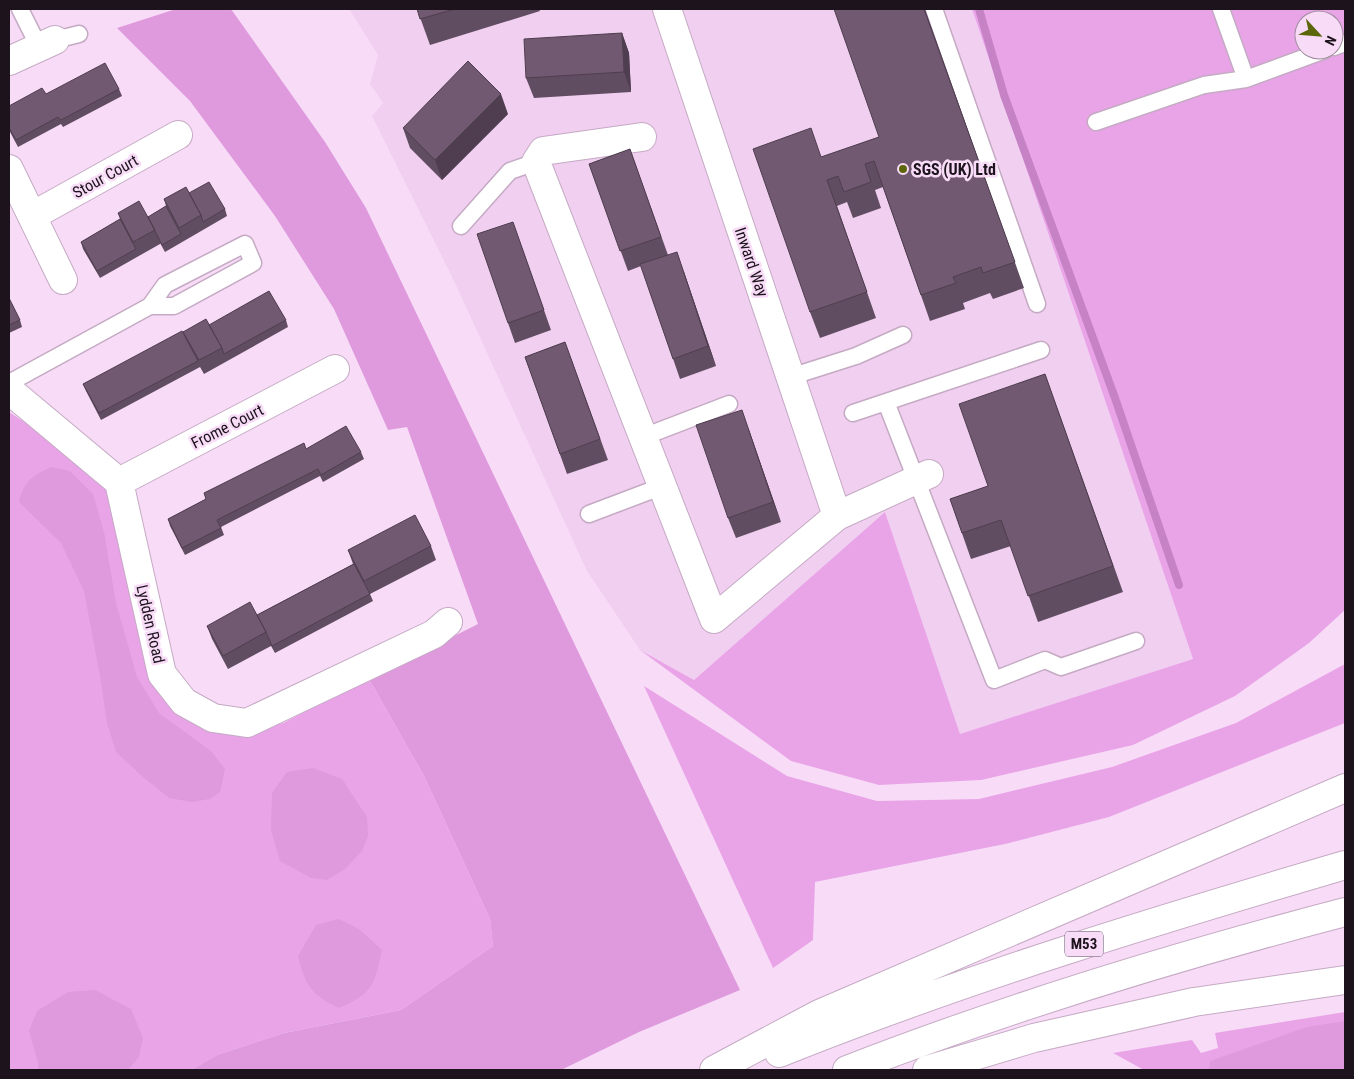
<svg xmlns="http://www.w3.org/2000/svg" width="1354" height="1079" viewBox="0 0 1354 1079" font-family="'Roboto Condensed',sans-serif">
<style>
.built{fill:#f1cff0}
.green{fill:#e9a4e8;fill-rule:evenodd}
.forest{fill:#de9add}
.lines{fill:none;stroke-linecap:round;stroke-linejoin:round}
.stream{stroke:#c582c4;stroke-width:8}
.service-casing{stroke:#c5aac4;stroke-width:19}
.minor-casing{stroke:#c5aac4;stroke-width:30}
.motorway-casing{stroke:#c5aac4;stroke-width:30}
.service{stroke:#fff;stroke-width:16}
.minor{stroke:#fff;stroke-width:28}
.motorway{stroke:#fff;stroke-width:28}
.wall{fill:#614d61}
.shaded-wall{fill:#4f3e4f}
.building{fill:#715971;stroke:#4f3e4f}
.poi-dot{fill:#5c670c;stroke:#f8dcf7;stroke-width:2}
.labels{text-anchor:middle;stroke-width:5;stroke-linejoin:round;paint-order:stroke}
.shield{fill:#f8dcf7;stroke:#5e4f5e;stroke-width:1}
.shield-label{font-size:15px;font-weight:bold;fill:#1c131c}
.poi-label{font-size:16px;font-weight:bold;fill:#1c131c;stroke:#f8dcf7;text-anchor:start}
.street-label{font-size:16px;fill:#1c131c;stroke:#f8dcf7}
</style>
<rect width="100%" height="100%" fill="#f8dcf7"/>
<!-- built -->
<path class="built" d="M349,9H972L1193,659L960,734L885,512L694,680L640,650L587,571L455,283L372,116L383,103L370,84L378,55Z"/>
<!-- green -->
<path class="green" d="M972,9H1345V610L1309,643L1235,696L1133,745L981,780L879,785L791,761L640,650L694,680L885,512L960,734L1193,659ZM1304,20H1334V50H1304Z
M9,412L91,465L112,489L155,678L250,732L283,723L369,679L424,776L490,919L493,946L401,1010L284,1033L217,1055L191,1070H9Z
M1345,664V723L1109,817L1005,844L815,882L813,940L773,968L644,686L787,776L877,801L979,799L1112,767L1236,723Z
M1345,1012V1070H1144L1113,1053L1192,1040L1201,1053L1218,1048L1215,1033Z"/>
<!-- forest -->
<path class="forest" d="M176,9H231L325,142L366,208L740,990L639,1032L561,1070H191L217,1055L284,1033L401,1010L493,946L490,919L424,776L369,679L478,624L407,427L388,430L334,309L275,216L190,101L117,28Z
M51,467L70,471L93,494L104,532L116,603L137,677L159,713L212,752L225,769L220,792L210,799L192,802L169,798L143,777L116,752L107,723L100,676L84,591L61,543L19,502C24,481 32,476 51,467Z
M313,768L342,779L367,817L368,836L362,851L345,869L327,880L311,878L280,861L271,830L272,793L287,772Z
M339,919L359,929L382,950C374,986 373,993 339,1008C311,995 305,985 298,956L316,925Z
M95,990L131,1009L143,1038L139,1057L128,1070H38V1062L29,1031L37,1011L68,992Z
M1345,1021V1070H1209L1210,1061L1307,1027Z"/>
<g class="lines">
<!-- stream -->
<path class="stream" d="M979,9L1004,95L1115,398L1179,585"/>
<!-- service casing -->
<g class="service-casing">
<path id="service" d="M20,9L39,47
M934,9L1037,304
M1221,9L1246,79L1325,50
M55,40L79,34
M1334,47L1345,43
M1096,122L1204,85L1246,79
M461,226L510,171L536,162
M1041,350L886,402L994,680L1045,660L1061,667L1136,641
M790,377L856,356L903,335
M9,383L150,306L165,285L245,244L253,263L174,306H150
M853,413L886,402
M643,437L729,404
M589,514L663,486"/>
</g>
<!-- minor casing -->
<g class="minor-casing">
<path id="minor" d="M667,9L837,516
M9,61L55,40
M642,137L543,151L536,162L714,619L837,516L929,474
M9,169L63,280
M32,216L178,135
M9,390L119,482L162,674L184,702L213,718L247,723L434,634L448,622
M119,482L335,369"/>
</g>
<!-- motorway casing -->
<g class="motorway-casing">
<path id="motorway" d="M779,1053C964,979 1154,921 1345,865
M714,1070L819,1014L1345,788
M847,1070C1009,1007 1177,956 1345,912
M927,1070L1034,1038L1194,1002L1345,980"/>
</g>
<!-- service -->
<use href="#service" class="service"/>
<!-- minor -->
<use href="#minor" class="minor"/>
<!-- motorway -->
<use href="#motorway" class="motorway"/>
</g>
<!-- wall -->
<path class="wall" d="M417,9H539L540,11L430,45Z
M925,9L1024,288L993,299L990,293L963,303L965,309L930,321L883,187L875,190L881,208L853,218L847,202L837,206L876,318L820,338L810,312L822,157L879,137Z
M622,33L629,53L631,92L534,98L526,78Z
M119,89L122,96L63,127L61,124L18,147L9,130V106L46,94Z
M508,114L442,180L410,148L403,128Z
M630,149L668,255L684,272L716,366L680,379L641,266L628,271L589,164Z
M189,193L225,209L227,216L165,252L160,243V244L100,278L83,249L81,242L120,219L118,213L148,217L166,206L164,199Z
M520,242L551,330L515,343L508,323Z
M9,298L20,320L22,327L9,333Z
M286,320L288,327L204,374L200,367L101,420L86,391L83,384L185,337L183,332L209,325Z
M565,342L608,460L567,474L525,357Z
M1045,374L1123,592L1038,622L1011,546L971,559L950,499L988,486Z
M749,430L781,522L736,538L728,518Z
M306,449L361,452L364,459L323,482L320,476L221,527L224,535L185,555L170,526L168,519L206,499L204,493Z
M431,546L436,560L370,594L373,601L275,653L271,646L228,669L212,639L207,626L257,615L353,564L348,550Z"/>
<!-- shaded-wall -->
<path class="shaded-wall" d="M622,33L629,53L631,92L624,72Z
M501,94L508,114L442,180L435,160Z
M677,252L684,272L716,366L708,346Z
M742,410L749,430L781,522L773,502Z"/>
<!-- building -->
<path class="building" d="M417,9H455L420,19Z
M834,9H924L1015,262L983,273L981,267L953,277L956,283L921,295L874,161L865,164L871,182L844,192L838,176L827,180L867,292L810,312L753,149L811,128L821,157L879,137Z
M622,33L624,72L526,78L524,39Z
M468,61L501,94L435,160L403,128Z
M105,63L119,89L61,120L58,117L16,140L9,128V106L42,88L46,94Z
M630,149L661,237L620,251L589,164Z
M209,182L225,209L203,222L201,215L189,193Z
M186,187L201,215L179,228L164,199Z
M139,201L155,230L133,242L118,213Z
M166,206L181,234L162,245L148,217Z
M120,219L136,249L97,271L81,242Z
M513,222L544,310L508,323L477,234Z
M677,252L708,346L673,359L640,264Z
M269,291L286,320L224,354L222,348L209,325Z
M9,298L20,320L9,325Z
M206,319L222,348L199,360L183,332Z
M182,331L198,361L99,413L83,384Z
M565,342L600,439L560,454L525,357Z
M1045,374L1113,566L1028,596L1001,520L962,533L950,499L988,486L959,404Z
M742,410L773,502L728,518L696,425Z
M346,426L361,452L321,475L318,469L217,520L221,528L182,548L168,519L206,499L204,493L304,443L306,449Z
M415,515L431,546L364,581L348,550Z
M354,564L370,594L272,646L266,632L257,615Z
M250,602L266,632L223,656L207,626Z"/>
<!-- markers -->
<circle class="poi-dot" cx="903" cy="169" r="5"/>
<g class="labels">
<!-- shield labels -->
<rect class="shield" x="1065" y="931.5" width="38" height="25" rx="4"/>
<g class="shield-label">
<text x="1084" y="949">M53</text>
</g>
<!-- poi labels -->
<g class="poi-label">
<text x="913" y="175">SGS (UK) Ltd</text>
</g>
<!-- street labels -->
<g class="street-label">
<text transform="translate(105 176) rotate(-29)" y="6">Stour Court</text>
<text transform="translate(752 262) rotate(71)" y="6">Inward Way</text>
<text transform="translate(227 426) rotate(-27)" y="6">Frome Court</text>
<text transform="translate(151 624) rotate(77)" y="6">Lydden Road</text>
</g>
</g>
<!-- border -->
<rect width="1354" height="1079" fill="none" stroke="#1c131c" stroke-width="20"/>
<!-- north arrow -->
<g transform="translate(1319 35) rotate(116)"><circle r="24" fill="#f8dcf7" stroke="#a08c9f"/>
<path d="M0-4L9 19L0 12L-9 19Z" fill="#5c670c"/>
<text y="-8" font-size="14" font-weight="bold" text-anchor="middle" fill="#1c131c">N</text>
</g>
</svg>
